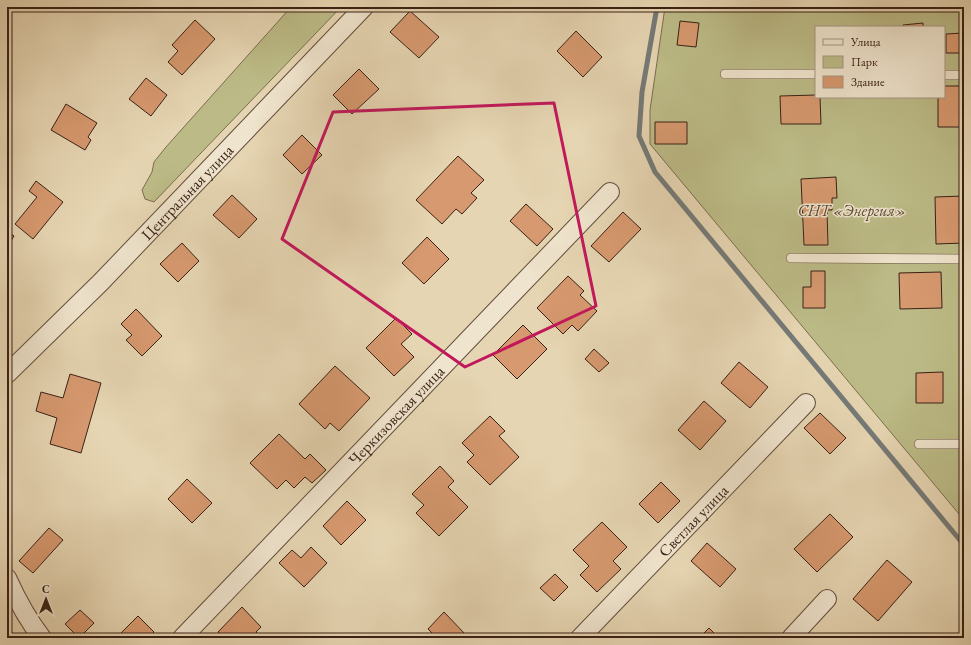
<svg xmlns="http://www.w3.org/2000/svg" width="971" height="645" viewBox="0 0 971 645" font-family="'EB Garamond',serif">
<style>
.green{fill:#bcbb87;stroke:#7b6e4e;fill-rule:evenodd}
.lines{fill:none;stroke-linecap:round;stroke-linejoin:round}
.stream{stroke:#757a77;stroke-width:5}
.building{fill:#d7996f;stroke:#3a2116}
.lane-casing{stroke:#654e3d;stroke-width:10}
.street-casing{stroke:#654e3d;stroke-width:20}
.lane{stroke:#efe4cd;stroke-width:9}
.street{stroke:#efe4cd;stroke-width:18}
.marked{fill:none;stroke:#c2185b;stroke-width:3;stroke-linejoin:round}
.labels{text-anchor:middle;stroke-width:3;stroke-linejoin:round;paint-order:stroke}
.street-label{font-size:16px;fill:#3a2116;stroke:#efe4cd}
.park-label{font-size:16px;font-style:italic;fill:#5a4832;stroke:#efe4cd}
</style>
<rect width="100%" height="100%" fill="#e6d5b2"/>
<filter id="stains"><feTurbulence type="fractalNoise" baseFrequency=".005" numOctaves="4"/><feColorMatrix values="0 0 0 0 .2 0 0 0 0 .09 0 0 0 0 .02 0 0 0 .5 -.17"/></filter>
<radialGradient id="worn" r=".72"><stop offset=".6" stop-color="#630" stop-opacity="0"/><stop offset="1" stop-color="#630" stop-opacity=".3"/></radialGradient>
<!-- green -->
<path class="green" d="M291,7H341L154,202L145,199L142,190L152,172L154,162L166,147Z
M665,7H964V520L650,144V110ZM816,27H944V97H816Z"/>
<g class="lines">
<!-- stream -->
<path class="stream" d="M657,7L642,92L639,136L655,172L964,545"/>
</g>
<!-- building -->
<path class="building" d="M410,11L439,37L419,58L390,32Z
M195,20L215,39L182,75L168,62L178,51L172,45Z
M680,21L699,23L696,47L677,45Z
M923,23V27H903V25Z
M576,31L602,57L583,77L557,51Z
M963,33V53H946V34Z
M359,69L379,89L352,114L333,95Z
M146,78L167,95L151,116L129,99Z
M944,86H964V127H938V97H944Z
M816,95V97H820L821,124H781L780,96Z
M66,104L97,123L88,137L91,140L85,150L51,130Z
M655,122H687V144H655Z
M302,135L322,155L302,174L283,155Z
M458,156L484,180L471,193L477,198L462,214L456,209L442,224L416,200Z
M836,177L837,198H832V210H827L828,245H804L801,179Z
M36,181L63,202L33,239L15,224L37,197L29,191Z
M232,195L257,219L239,238L213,215Z
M964,196V243L936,244L935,197Z
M526,204L553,229L537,246L510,221Z
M623,212L641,229L609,262L591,246Z
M7,231L14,236L7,247Z
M427,237L449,259L424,284L402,263Z
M182,243L199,261L178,282L160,264Z
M811,271H825V308H803V287H811Z
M941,272L942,308L900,309L899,273Z
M568,276L584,291L580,295L597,311L578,331L572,325L563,334L537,308Z
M136,309L162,336L142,356L126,340L132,335L121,324Z
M396,318L412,334L401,344L414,357L394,376L366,348Z
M523,325L547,349L517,379L493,355Z
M594,349L609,363L599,372L585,359Z
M739,362L768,387L750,408L721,383Z
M335,366L370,398L339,431L330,423L325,429L299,404Z
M943,372V403H916V373Z
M70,374L101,383L81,453L50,444L57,418L36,411L41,392L63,398Z
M704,401L726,421L700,450L678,430Z
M820,413L846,438L830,454L804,428Z
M490,416L505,431L499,436L519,457L490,485L467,462L474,455L462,443Z
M279,434L305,459L310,454L326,470L312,483L305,477L294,488L286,480L277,489L250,463Z
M440,466L454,481L448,487L468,507L439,536L416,513L424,505L412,494Z
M187,479L212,503L192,523L168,499Z
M661,482L680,501L658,523L639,504Z
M347,501L366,520L341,545L323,526Z
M830,514L853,537L817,572L794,549Z
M602,522L627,547L613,561L621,569L597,592L580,575L589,566L573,550Z
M49,528L63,540L33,573L19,561Z
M707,543L736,569L720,587L691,561Z
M311,547L327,563L304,587L279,563L292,550L301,558Z
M887,560L912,582L878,621L853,599Z
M555,574L568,587L554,601L540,588Z
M242,607L261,627L256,632L260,636L259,638H224L218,632Z
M80,610L94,623L79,638L65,624Z
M444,612L465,634L461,638H437L428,629Z
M138,616L154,632L148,638H124L120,634Z
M709,628L719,638H699Z"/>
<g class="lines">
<!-- lane casing -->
<g class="lane-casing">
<path id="lane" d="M725,74H816
M944,75H964
M791,258L964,259
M919,444H964"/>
</g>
<!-- street casing -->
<g class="street-casing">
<g id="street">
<path id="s1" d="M7,374L101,282L364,7"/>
<path d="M7,578C17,600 27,619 42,638"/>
<path id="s2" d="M182,638L610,192"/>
<path id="s3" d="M580,638L806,403"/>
<path d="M791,638L827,599"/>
</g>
</g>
<!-- lane -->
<use href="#lane" class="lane"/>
<!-- street -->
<use href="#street" class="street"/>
</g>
<!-- marked area -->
<path class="marked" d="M554,103L596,306L465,367L282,239L333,112Z"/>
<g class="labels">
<!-- street labels -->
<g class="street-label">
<text dy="6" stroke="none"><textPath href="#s1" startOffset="256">Центральная улица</textPath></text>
<text dy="6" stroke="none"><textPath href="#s2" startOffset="309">Черкизовская улица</textPath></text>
<text dy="6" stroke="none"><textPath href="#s3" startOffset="163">Светлая улица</textPath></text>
</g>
<!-- park labels -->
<g class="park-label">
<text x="852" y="216">СНТ «Энергия»</text>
</g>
</g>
<!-- margin -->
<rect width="971" height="645" fill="none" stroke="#e6d5b2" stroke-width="24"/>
<rect x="8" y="8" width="955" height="629" fill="none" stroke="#3a2116" stroke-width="2"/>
<rect x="12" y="12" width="947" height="621" fill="none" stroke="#3a2116"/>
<!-- legend -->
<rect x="815" y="26" width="130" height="72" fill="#efe4cd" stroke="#a79684"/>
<rect x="823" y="39" width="20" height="6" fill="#efe4cd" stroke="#a79684"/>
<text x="851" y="46" font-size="12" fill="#3a2116">Улица</text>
<rect x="823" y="56" width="20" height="12" fill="#bcbb87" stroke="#a79684"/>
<text x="851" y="66" font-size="12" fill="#3a2116">Парк</text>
<rect x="823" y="76" width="20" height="12" fill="#d7996f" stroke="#a79684"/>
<text x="851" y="86" font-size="12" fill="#3a2116">Здание</text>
<!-- north arrow -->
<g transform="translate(46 599)" stroke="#efe4cd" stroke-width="3" paint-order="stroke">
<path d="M0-3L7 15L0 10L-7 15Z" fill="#3a2116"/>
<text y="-6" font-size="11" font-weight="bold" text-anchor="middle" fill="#3a2116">С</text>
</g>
<rect width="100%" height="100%" filter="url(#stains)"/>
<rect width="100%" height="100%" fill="url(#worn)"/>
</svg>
